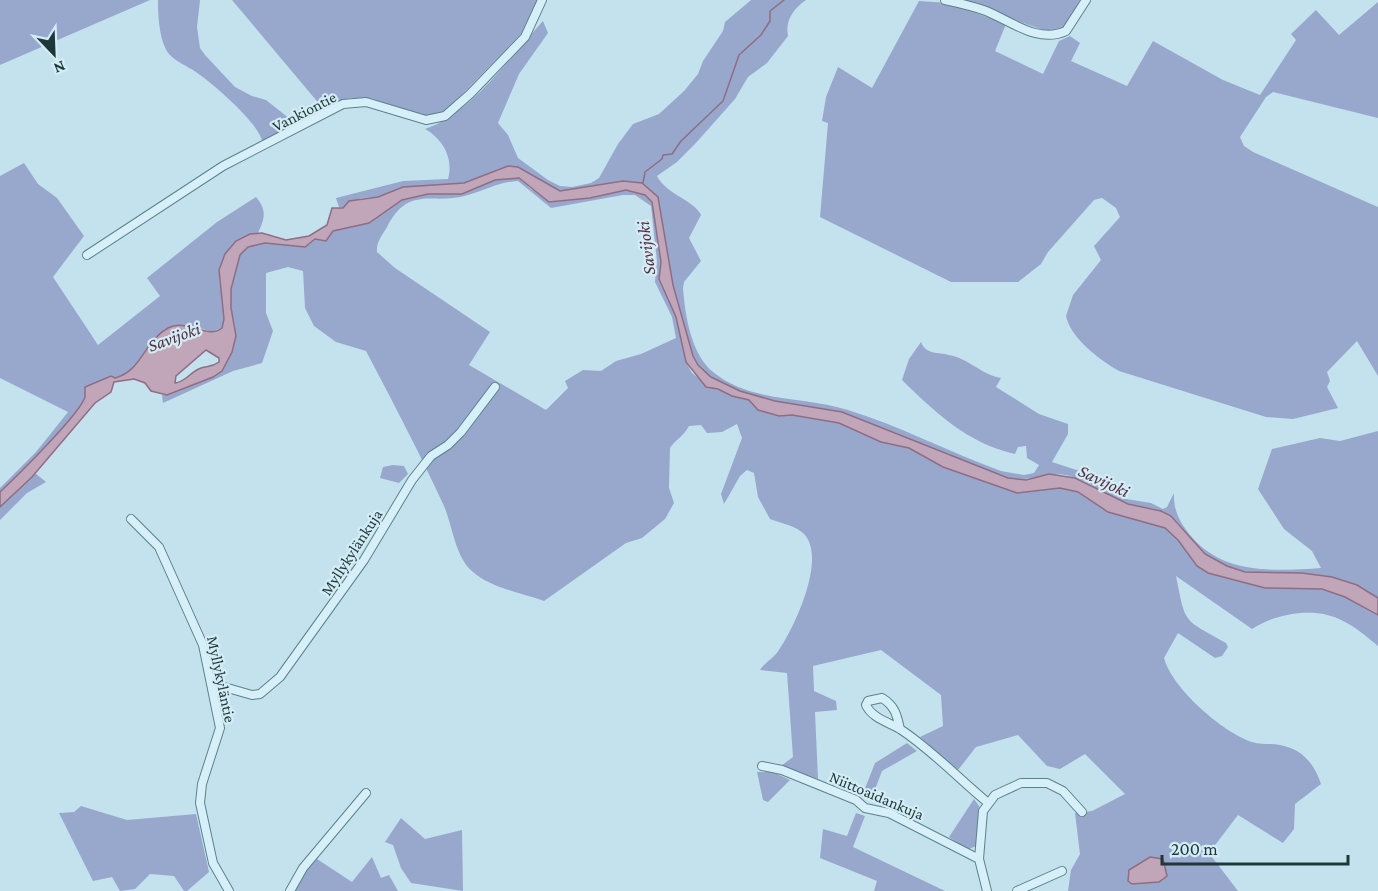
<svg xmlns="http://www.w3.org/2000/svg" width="1378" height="891" viewBox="0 0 1378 891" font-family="'Crimson Pro',serif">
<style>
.green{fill:#98a8cc;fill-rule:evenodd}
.water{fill:#c1a6b9;stroke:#8f6d84;stroke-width:1.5;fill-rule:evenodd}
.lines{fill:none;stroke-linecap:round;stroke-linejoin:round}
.stream{stroke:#8f6d84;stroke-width:1.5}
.minor-casing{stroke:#5a8388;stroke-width:10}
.minor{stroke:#d7eff9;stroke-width:8}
.labels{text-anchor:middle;stroke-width:4.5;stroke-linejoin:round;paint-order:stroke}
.street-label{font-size:16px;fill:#1e3738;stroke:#d3ecf5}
.water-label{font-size:18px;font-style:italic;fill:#582e42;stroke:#d3ecf5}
</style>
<rect width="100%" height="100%" fill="#c4e2ee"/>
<!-- green -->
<path class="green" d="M0,0H150L0,65Z
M158,0H200L197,27L200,48L205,55L235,87L252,96L266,100L290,119L299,122L262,141C259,123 212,83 196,72C187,66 175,61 169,54C159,41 158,15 158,0Z
M232,0H540L523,32L444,113L426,117L370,98H350L321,106Z
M751,0H806C793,9 785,21 788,36L767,63L748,77L735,99L695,144L677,162L657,176C667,195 694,200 701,215L689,238L701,261L684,282L683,288C685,315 691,354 713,372C751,403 804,396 848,410C900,426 949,452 1001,471L1024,475L1034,473L1039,465L1027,458L1026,446L1018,447L1015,454C967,443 936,413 902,380L909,359L921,342C926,355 938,352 949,355C968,358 982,375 1001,378L996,387L1039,414L1068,424V434L1052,462L1092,475L1112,492L1126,499L1151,503L1163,509L1167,507L1174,493C1173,510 1180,523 1191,536C1223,575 1275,571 1321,568L1312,551L1284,529L1258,489L1272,449L1320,438L1340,441L1378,431V598C1352,578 1319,573 1287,573C1273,573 1256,575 1242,571C1229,567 1215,563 1205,554C1189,542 1182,521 1164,512C1153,507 1140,508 1128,504C1107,496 1089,480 1066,475C1046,471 1028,483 1008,478L842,412L775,401L740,391L711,377L698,365L693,356L673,285L658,197L608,183L560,191L518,167L508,166L464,183L403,187L378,197L361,198L343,208L339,207L336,198L403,181L448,179C454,159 443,139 425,129C471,114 511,56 543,21L548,33L519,74L498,123L508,135L518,158L548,180L560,186L572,187L591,183L599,178L618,144L633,124L659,114L684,91L698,74L703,61L723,31L725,22Z
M960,0H1080C1073,15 1068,29 1051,33Z
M919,1L949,3L1006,24L995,51L1043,74L1059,41L1070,36L1080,43L1071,61L1127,86L1153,41L1223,80L1260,95L1296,40L1291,34L1316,10L1339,35L1378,2V118L1273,92L1266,97L1240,137L1244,146L1253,152L1378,207V376L1357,341L1327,372L1330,381L1327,387L1338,408L1293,419L1266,417L1119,371C1100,360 1071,339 1066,316L1073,295L1101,260L1094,246L1120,217L1116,208L1102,198L1094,200L1048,252L1041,264L1018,282H951L820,217L828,123L822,121L826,97L838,67L872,88Z
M24,163L38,184L57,198L84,236L53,277L98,345L160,296L147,278L217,222L256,197C267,210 265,218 258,233C249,234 245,239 238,244C200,274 234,297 222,328L211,332L200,328L147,348C138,363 132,373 115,378L111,376L85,388C85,391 85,394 85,397C80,414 16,477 0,492V488L36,452L68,412L0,378V176Z
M519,178L532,190L590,198L626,190L645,195L652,202L661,262L659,279L676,317L686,362L692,373L710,387L749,400L758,410L779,416L792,415L839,423L888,444L909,448L943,467L1017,493L1060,488L1078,492L1108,512L1165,528L1178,540L1197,566L1208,573L1265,588L1322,589L1345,597L1378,615V646C1367,637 1356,627 1343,621C1317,606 1276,613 1252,629L1176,576C1186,625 1182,618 1226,643L1228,647L1222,656L1215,658L1178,633L1164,658C1172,688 1222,732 1252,742C1261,745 1271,743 1280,745C1302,749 1314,763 1321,784L1295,804L1294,829L1283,843L1238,815L1209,853L1238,891H1068L1071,870L1080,854L1075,813L1092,811L1125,794L1085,754L1060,769L1047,766L1018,735L976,747L958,770L920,737L943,726L941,695L881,650L813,666L814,691L836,701L837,710L815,712L818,779L781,766L793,757L787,673L760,670C765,662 774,658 779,650C795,626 827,558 804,534C796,526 781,523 770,519L758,497L754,473L747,470L740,476L724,504L721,494L742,438L737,424L722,432L707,433L701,425L689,426C684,436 674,441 670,448L669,488L674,503L665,519L642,538L626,543L544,601C522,593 491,588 473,572C455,557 453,527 444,506C420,454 393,402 366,351L336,342L314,326L305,308L303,271L288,267L266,273V313L273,331L262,363L233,371L163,403L162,395L213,377L235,328L231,308V289L240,255L247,247L265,243L305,247L315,239L326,241L333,231L368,223L402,200L428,194H462L495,180ZM518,181L551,208L623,195H635L651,206L657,261L655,282L672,317L676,338L641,354L616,361L601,371L583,370L565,381L568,388L546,410L469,365L490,332L395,268L377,252C376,242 382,236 387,227C409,184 434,206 468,195C486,190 499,182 518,181Z
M393,465L404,466L408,474L399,483L380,478L383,467Z
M35,473L46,482L27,493L0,520V507Z
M907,743L917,751L882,771L871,800L862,796L875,763Z
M757,772H773L790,780L768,802L763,800Z
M974,799L979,806L976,846L967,850L949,837Z
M81,806L127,820L196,814L209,872L187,891H184L174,876L150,874L135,889L120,891L112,877L93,881L59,813L74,812Z
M856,813L865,816L853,847L945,891H874L877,881L820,858L823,829L847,836Z
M401,818L425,839L462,830L463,891L411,883L401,868L393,845L385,842Z
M372,857L381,878L389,875L398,891H294L305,871L317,859L352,882Z"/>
<!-- water -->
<path class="water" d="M508,166L518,167L560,191L623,181L642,183L658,197L673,285L693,356L698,365L711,377L740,391L775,401L842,412L1008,478L1026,480L1049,474L1075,478L1128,504L1161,511L1171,516L1205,554L1227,566L1245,572L1302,573L1332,577L1357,585L1378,598V615L1345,597L1322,589L1265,588L1208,573L1197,566L1178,540L1165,528L1108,512L1078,492L1060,488L1017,493L943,467L909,448L881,442L839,423L792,415L779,416L758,410L749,400L732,396L718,389L706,387L686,362L676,317L659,279L661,262L652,202L645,195L626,190L590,198L549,202L519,178L495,180L462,194H428L402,200L369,223L333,231L326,241L315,239L305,247L265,243L248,247L240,255L231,289V308L236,336L232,352L222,371L213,377L167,395L151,391L145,383L134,379L114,382L111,392L95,403L32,477L0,507V492C16,477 80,414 85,397C85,394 85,391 85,387L111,376L115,378C142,371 144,341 168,328C186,318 208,340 222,328L224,319L219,270L225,254L236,241L250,234L262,233L286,240L309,236L327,225L332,208H343L349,201L378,197L403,187L464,183ZM206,350L219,358V362C212,367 209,366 201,368C191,371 186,382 175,383L176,376Z
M1150,857L1163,859L1167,876L1159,882L1132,884L1128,881L1129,870Z"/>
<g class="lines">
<!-- stream -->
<path class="stream" d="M643,183L645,172L662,159L663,155L672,154L681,141L723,101L739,55L761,35L770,21V11L784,0"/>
<!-- minor casing -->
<g class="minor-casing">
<path id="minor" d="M945,0C959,3 973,6 986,11C1011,21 1038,44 1066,31L1086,0
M87,255L223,166L343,104L366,102L426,120L445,116L470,94L525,37L542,0
M131,519L159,547L203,645L220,728L202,784L200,803L213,863L229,891
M213,690L224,687L252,695L260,694L280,677L364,560L412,480L431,456L448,445L461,432L495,387
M900,729C897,715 895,706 882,698L868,701L866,705C872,718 888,722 900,729C932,750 958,778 987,802
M762,766L782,770L856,800L865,808L889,813L979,859
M290,891L303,868L366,793
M987,891L979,859L983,811L995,795L1021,783H1047L1063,791L1082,812
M1017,891L1062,871"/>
</g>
<!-- minor -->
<use href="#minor" class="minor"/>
</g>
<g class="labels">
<!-- street labels -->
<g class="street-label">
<text transform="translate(304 111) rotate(-27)" y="6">Vankiontie</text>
<text transform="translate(351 552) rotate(-57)" y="6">Myllykylänkuja</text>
<text transform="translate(222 679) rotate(78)" y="6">Myllykyläntie</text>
<text transform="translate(877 795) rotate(23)" y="6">Niittoaidankuja</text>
</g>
<!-- water labels -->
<g class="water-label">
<text transform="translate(646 248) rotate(-97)" y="6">Savijoki</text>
<text transform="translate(174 337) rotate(-20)" y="6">Savijoki</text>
<text transform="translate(1104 481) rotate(25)" y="6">Savijoki</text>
</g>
</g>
<!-- north arrow -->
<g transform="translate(54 54) rotate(157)" stroke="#d3ecf5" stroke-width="4.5" paint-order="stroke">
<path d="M0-4.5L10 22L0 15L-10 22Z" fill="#1e3738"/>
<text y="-9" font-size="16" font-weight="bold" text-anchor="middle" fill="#1e3738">N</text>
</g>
<!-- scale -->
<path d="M1162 855v9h186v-9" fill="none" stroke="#1e3738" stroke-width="3"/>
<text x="1171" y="855" font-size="18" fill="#1e3738" stroke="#d3ecf5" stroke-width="4.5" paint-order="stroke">200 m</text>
</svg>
